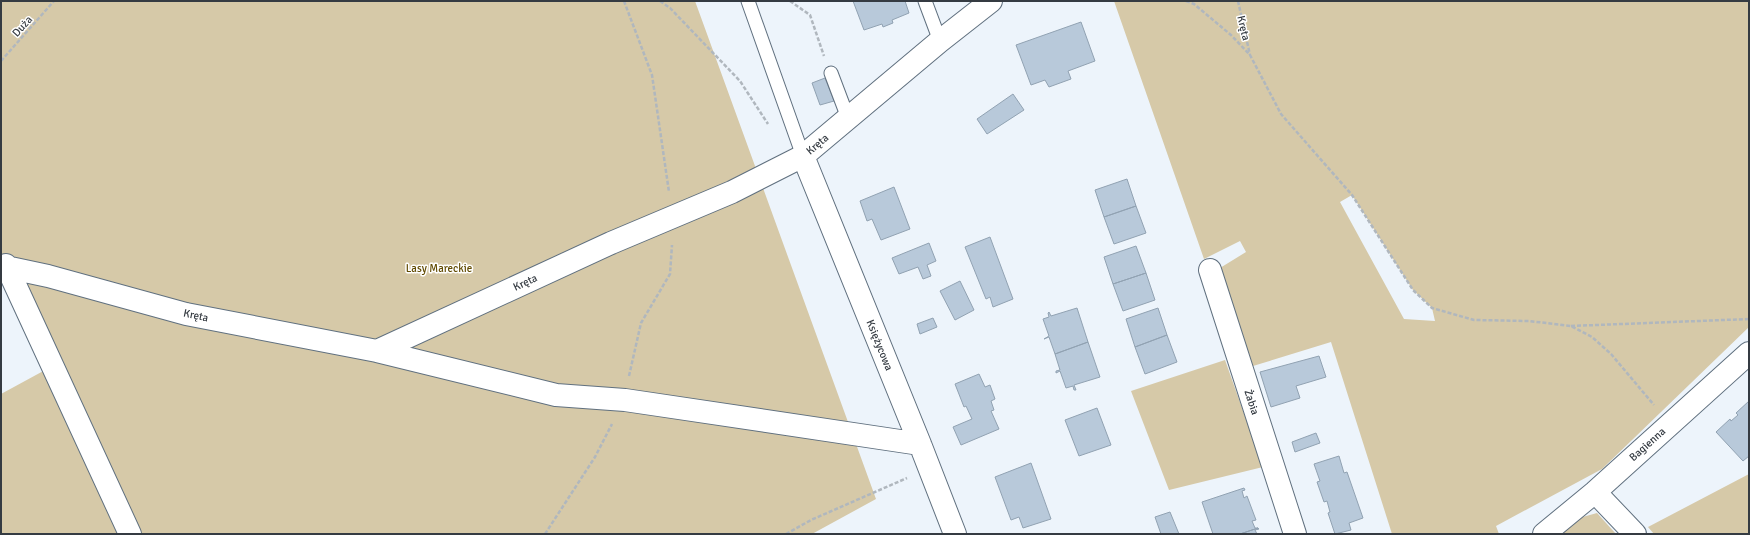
<svg xmlns="http://www.w3.org/2000/svg" width="1750" height="535" viewBox="0 0 1750 535" font-family="Signika,sans-serif">
<style>
.green{fill:#d6c9a8;fill-rule:evenodd}
.building{fill:#b8c9da;stroke:#91a2b2}
.lines{fill:none;stroke-linecap:round;stroke-linejoin:round}
.lane-casing{stroke:#60707f;stroke-width:15}
.street-casing{stroke:#60707f;stroke-width:24}
.path{stroke:#b0b7be;stroke-width:2.5;stroke-dasharray:4 2;stroke-linecap:butt}
.lane{stroke:#fff;stroke-width:13}
.street{stroke:#fff;stroke-width:22}
.labels{text-anchor:middle;stroke-width:3;stroke-linejoin:round;paint-order:stroke}
.street-label{font-size:11px;fill:#353b42;stroke:#fff}
.park-label{font-size:11px;fill:#614a00;stroke:#fff}
</style>
<rect width="100%" height="100%" fill="#edf4fb"/>
<!-- green -->
<path class="green" d="M1,1H695L876,499L812,534H1V394L47,369L1,277Z
M1114,1H1749V327L1602,469L1496,526L1499,534H1392L1331,342L1253,366L1220,268L1246,252L1240,241L1204,259ZM1352,195L1413,290L1432,308L1435,321L1404,319L1340,202Z
M1225,360L1263,467L1169,490L1131,391Z
M1749,474V534H1654L1648,527Z
M1597,513L1616,534H1560L1579,518Z"/>
<!-- building -->
<path class="building" d="M853,1H905L909,13L892,20L893,23L883,27L882,24L864,30Z
M1081,22L1095,61L1068,71L1071,79L1049,87L1045,80L1031,85L1016,45Z
M825,78L834,101L820,105L812,83Z
M1013,94L1024,110L987,134L977,119Z
M1127,179L1136,206L1104,217L1095,190Z
M894,187L910,229L881,240L872,219L867,221L860,201Z
M1136,206L1146,233L1114,244L1104,217Z
M990,237L1013,299L993,307L990,297L986,299L965,247Z
M929,243L936,261L927,265L931,276L923,279L918,267L899,274L892,258Z
M1136,246L1146,273L1113,284L1104,257Z
M1146,273L1155,300L1123,311L1113,284Z
M960,281L974,310L955,320L940,291Z
M1077,308L1088,342L1055,354L1049,337L1044,339L1049,336L1043,319L1049,317L1048,313L1049,312L1051,316Z
M1158,308L1167,335L1135,347L1126,319Z
M933,318L937,327L920,334L917,324Z
M1167,335L1177,362L1145,374L1135,347Z
M1088,342L1100,377L1074,385L1076,390H1074L1073,386L1066,388L1060,371L1056,373V371L1060,370L1055,354Z
M1319,356L1326,377L1296,386L1300,398L1271,407L1260,372Z
M979,374L985,387L990,385L995,399L991,401L994,410L991,411L999,429L961,445L953,427L972,419L966,406L964,407L955,384Z
M1749,401V456L1743,461L1716,432L1730,419L1731,421L1738,415L1736,413Z
M1097,408L1111,445L1079,456L1065,420Z
M1316,433L1320,443L1295,452L1292,442Z
M1339,456L1344,473L1347,472L1363,518L1349,523L1351,530L1335,534L1328,513L1330,512L1327,501L1324,502L1317,482L1320,481L1314,464Z
M1031,463L1051,519L1023,528L1019,517L1011,520L995,477Z
M1244,488L1245,490L1242,491L1244,498L1247,496L1256,520L1252,521L1255,528H1258L1240,534H1213L1202,502Z
M1170,512L1179,534H1161L1155,517Z
M1258,528L1259,529L1255,530L1257,534H1240Z"/>
<g class="lines">
<!-- lane casing -->
<g class="lane-casing">
<path id="lane" d="M748,1L803,156
M925,1L940,41
M831,73L848,118"/>
</g>
<!-- street casing -->
<g class="street-casing">
<path id="street" d="M803,156L920,444L955,534
M6,265L130,534
M1,266L48,276L186,314L377,351L611,243L732,192L803,156L940,41L991,1
M1210,270L1295,534
M377,351L556,395L625,400L920,444
M1595,492L1635,534
M1544,534L1595,492L1749,353"/>
</g>
<!-- path -->
<path class="path" d="M624,1L652,75L669,192
M660,1L670,8L740,81L768,124
M790,1L810,15L824,56
M1186,1L1194,4L1231,35L1250,55L1281,114L1352,195L1413,290L1432,308L1474,320L1529,321L1571,326L1592,337L1611,354L1654,405
M1238,1L1250,55
M1,61L54,1
M1571,326L1749,319
M629,376L641,323L670,274L672,245
M545,534L595,457L612,424
M786,534L811,520L907,478"/>
<!-- lane -->
<use href="#lane" class="lane"/>
<!-- street -->
<use href="#street" class="street"/>
</g>
<g class="labels">
<!-- street labels -->
<g class="street-label">
<text transform="translate(22 26) rotate(-48)" y="4">Duża</text>
<text transform="translate(1244 28) rotate(77)" y="4">Kręta</text>
<text transform="translate(817 144) rotate(-40)" y="4">Kręta</text>
<text transform="translate(525 282) rotate(-25)" y="4">Kręta</text>
<text transform="translate(196 315) rotate(12)" y="4">Kręta</text>
<text transform="translate(880 345) rotate(68)" y="4">Księżycowa</text>
<text transform="translate(1252 402) rotate(72)" y="4">Żabia</text>
<text transform="translate(1647 444) rotate(-42)" y="4">Bagienna</text>
</g>
<!-- park labels -->
<g class="park-label">
<text x="439" y="272">Lasy Mareckie</text>
</g>
</g>
<!-- border -->
<rect width="1750" height="535" fill="none" stroke="#353b42" stroke-width="4"/>
</svg>
